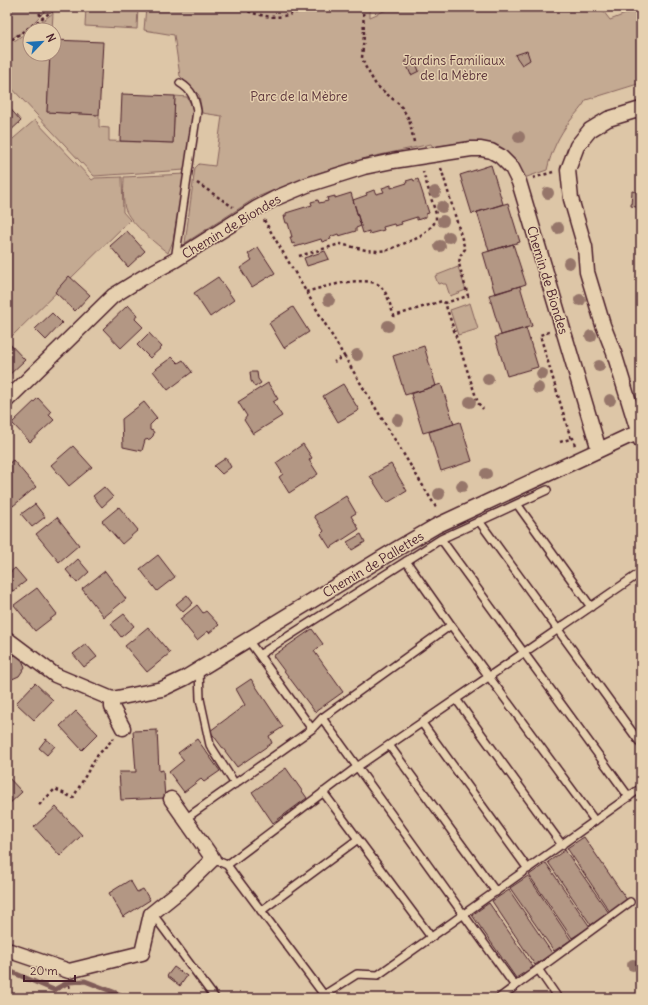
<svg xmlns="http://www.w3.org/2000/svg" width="648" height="1005" viewBox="0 0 648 1005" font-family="Delius,sans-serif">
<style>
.green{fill:#c4aa92;stroke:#87645e}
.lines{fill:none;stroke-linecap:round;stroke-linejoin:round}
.stream{stroke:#805c59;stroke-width:5}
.building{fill:#b39784;stroke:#4a1f2b}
.lane-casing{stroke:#4a1f2b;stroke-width:10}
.street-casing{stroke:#4a1f2b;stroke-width:17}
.path{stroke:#4a1f2b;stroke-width:2.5;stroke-dasharray:3 3;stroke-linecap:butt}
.lane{stroke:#e6d0af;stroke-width:7}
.street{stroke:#e6d0af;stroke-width:14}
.tree{fill:#96766b}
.labels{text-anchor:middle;stroke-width:3;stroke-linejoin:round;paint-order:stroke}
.park-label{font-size:13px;fill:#5c343a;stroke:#e6d0af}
.street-label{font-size:13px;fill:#4a1f2b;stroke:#e6d0af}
</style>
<rect width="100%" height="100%" fill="#ddc6a7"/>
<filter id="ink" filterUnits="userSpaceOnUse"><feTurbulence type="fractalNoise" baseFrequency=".025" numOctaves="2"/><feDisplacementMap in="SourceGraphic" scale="8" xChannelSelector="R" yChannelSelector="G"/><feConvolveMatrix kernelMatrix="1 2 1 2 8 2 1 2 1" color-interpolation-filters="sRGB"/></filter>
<g filter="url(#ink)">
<!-- green -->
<path class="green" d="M7,7H49L26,30L7,41Z
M86,7H138L137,29L85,26Z
M146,7H370V17L393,7H600L610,20L641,8V83L586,100C582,108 575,114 570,121C559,135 551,152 547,170L524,178C503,133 474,141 433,147L431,144L366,158L318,173L257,197L185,243L195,168L199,164L215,166L222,116L202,113L199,95L180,76L174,35L144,30Z
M53,13L52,30H30Z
M30,30V54H50L47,112L99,115V127L109,128V141L173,143L175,96L187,97L191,104L194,114L185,170L94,176L7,83V46Z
M35,120L92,180L95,178L122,177L123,212L130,220L7,341V144Z
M185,174L173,241L168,253C156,244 132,224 126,211C122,204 124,185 124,177Z
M458,267L466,290L450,296L446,284H443L442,283L438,284L435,276Z
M470,303L478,329L458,335L450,310Z"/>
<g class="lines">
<!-- stream -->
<path class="stream" d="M7,970L54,990L69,982L85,981L129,998"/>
</g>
<!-- building -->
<path class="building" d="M54,40L103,42L99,115L47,112L50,54H54Z
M527,51L530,60L522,65L515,55Z
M414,58L419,71L411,75L405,61Z
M122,94L175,96L173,143L120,141Z
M7,105L21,121L7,134Z
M491,165L503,204L472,214L460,175Z
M413,179L414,181L418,179L429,213L426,214V217L417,220V217L401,222L402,224L395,226L394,224L383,227L384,230L369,234V231L363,233L353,200L367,195L366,193L374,190L376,194L384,192L382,188L391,185V188L407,183L406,181Z
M632,191L641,193V208L631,206Z
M351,193L361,226L356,228V231L339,236L338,234L330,237L331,239L322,242L321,239L295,247L294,243L292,244L290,237H292L288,223H286L284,216H286V213L312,205L311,202L318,200L319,203L328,201L327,198L335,196V198Z
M508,203L520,242L489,251L477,212Z
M127,231L145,251L128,267L110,246Z
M513,244L526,284L495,294L483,253Z
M258,247L275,273L252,287L240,268L252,260L248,254Z
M325,251L329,259L307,266L304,258Z
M69,276L90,295L75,311L55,292Z
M218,277L234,300L210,317L194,293Z
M520,286L532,326L501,335L489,295Z
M128,305L137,315L135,319L143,327L121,348L103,329Z
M293,307L309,332L284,348L269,323Z
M52,313L62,323L46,340L35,329Z
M526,328L538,367L507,376L495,337Z
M149,333L162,347L150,358L137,345Z
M7,341L25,360L7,377Z
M424,346L436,386L405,395L393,356Z
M172,357L178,363L183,360L192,372L168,390L153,371Z
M250,372H257L258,379L261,383L255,387L251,381Z
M268,383L278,399L273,402L282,416L253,434L244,420L247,416L238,402Z
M343,384L359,410L338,422L323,396Z
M441,384L454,424L423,433L411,394Z
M38,398L51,412L49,415L54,420L30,442L12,423Z
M144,402L157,418L150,425V430L153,431L154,433L153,436L150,439L145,440L142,451L123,447L122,419Z
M460,422L472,461L441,471L429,432Z
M303,444L312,458L309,460L318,474L289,493L279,477L283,474L276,463Z
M73,446L92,467L69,486L51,465Z
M226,458L231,467L222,474L214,466Z
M13,460L36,487L13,506L7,499V465Z
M391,464L407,491L387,503L370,476Z
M104,487L113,497L102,507L93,496Z
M346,496L356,513L351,516L359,529L330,548L321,534L324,531L314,516Z
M35,504L45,517L32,527L21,514Z
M119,507L138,530L122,544L102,521Z
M57,517L79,545L59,562L36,534Z
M361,534L365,542L352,550L347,542Z
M158,555L175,577L157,591L140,569Z
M78,559L89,572L77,583L66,570Z
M15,568L26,581L13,591L7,584V575Z
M105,571L126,599L104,617L82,589Z
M37,588L57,614L35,631L14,605Z
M187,595L193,603L183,612L176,604Z
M197,605L203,613L206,611L219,625L209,633L208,631L197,640L180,619Z
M124,614L134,626L121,637L111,624Z
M148,627L170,653L147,672L125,646Z
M312,629L323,644L314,651L343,692L315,712L273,656Z
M86,644L97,657L84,667L73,654Z
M19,653L25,667L19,676L10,680L7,673L11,670L7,659Z
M251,679L283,727L269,736L272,743L237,767L210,731L245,705L236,689Z
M35,683L53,700L34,720L16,703Z
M76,711L98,734L82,750L60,726Z
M157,730L159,771L163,770L165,798L121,800L119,772H136L133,731Z
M46,739L55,746L47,755L39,748Z
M197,739L220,771L204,782L201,779L184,792L169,772L184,760L178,753Z
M286,768L307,798L273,823L252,792Z
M7,776L22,792L7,806Z
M56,807L82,835L60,856L34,827Z
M584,837L627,900L610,912L567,848Z
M565,850L609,913L591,925L548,862Z
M546,863L590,927L572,938L529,875Z
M528,876L571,940L554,951L510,888Z
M130,880L137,892L143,889L150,900L123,917L109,893Z
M509,890L552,953L535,965L492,901Z
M489,903L533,967L516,978L472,915Z
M174,967L187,976L180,986L167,976Z"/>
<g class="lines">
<!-- lane casing -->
<g class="lane-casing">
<path id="lane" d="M175,260L197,111C195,99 192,90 180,83
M517,504L591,607
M479,521L641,744
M441,539L629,797
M406,561L451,625L595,821
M451,625L322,718L515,986
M248,640L259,655
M199,670L200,699L210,745L235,784
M456,699L562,845
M322,718L312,729L259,655L441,539L547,490
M422,723L528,869
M389,745L496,892
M323,792L431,937
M185,819L312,729
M213,859L227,865L357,767L637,575
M227,865L324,995
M261,911L358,839
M152,913L215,998
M538,969L558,998
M324,998V995L357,974L378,975L641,788
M499,998L630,902"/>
</g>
<!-- street casing -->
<g class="street-casing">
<path id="street" d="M641,109L608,119L590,130L577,146L568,170L571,199L585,247L587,272L603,325L614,353L641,441
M7,400L113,296L142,278L175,260L257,208L276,198L307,185L364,167L393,161L471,149H481L491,151L500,156L512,168L519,182L599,450
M7,639L55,675L112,699L162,689L185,678L395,550L436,526L627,437L639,433
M112,699V707L123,728
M7,950L69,971L142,953L151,914L182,889L213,859L171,799"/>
</g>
<!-- path -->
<path class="path" d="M40,7L39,11L41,19
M237,7C265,18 279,22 307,7
M363,7L364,35L362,58L365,66L376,85L400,105L409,119L414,142
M7,43L58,7
M441,168L465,249L460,256L459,264L468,296L445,303L478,403L483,409
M533,178L553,172
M197,183L233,207
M264,220L344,356L334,362
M299,256L340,244L366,250L377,251L388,250L420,237L433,225L436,220V214L423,172
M306,292C323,287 363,275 379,285C388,292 390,306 394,316L442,301L445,303
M549,332L540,335L571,439
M344,356L437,509
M560,442L573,438L575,446
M39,805L55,789L73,798L96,757L114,738
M69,985L70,991"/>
<!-- lane -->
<use href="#lane" class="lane"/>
<!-- street -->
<use href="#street" class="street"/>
</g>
<!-- trees -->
<g class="tree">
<circle cx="519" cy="137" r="6"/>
<circle cx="435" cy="192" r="6"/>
<circle cx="548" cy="193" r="6"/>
<circle cx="442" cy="207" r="6"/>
<circle cx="443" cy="221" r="6"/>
<circle cx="558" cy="228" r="6"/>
<circle cx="449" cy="237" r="6"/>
<circle cx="440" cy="246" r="6"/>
<circle cx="569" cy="263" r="6"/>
<circle cx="329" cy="300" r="6"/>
<circle cx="580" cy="300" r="6"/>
<circle cx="388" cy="326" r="6"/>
<circle cx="591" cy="336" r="6"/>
<circle cx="357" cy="355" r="6"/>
<circle cx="599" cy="366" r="6"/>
<circle cx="542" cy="374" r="6"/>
<circle cx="488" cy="379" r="6"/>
<circle cx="538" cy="388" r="6"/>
<circle cx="610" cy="400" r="6"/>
<circle cx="470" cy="402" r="6"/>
<circle cx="398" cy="420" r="6"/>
<circle cx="486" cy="474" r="6"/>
<circle cx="462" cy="486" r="6"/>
<circle cx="439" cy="494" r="6"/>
<circle cx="633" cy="965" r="6"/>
</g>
</g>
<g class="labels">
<!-- park labels -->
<g class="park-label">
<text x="454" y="65">Jardins Familiaux<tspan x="454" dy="15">de la Mèbre</tspan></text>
<text x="299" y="101">Parc de la Mèbre</text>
</g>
<!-- street labels -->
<g class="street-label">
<text transform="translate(231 226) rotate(-31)" y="5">Chemin de Biondes</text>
<text transform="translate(548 280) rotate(73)" y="5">Chemin de Biondes</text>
<text transform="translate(373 564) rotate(-31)" y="5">Chemin de Pallettes</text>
</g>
</g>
<!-- margin -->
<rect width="648" height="1005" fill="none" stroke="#e6d0af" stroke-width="24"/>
<rect x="12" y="12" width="624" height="981" fill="none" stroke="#4a1f2b" stroke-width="1.5" filter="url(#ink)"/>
<!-- north arrow -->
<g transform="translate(42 42) rotate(65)"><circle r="19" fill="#e6d0af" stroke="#a8897a"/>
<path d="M0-3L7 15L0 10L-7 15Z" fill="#1f6fb2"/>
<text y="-6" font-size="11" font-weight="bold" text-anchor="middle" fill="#4a1f2b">N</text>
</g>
<!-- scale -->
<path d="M24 975v6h51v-6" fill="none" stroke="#4a1f2b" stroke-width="2"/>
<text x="30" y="975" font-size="12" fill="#4a1f2b" stroke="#e6d0af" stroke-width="3" paint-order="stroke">20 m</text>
</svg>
